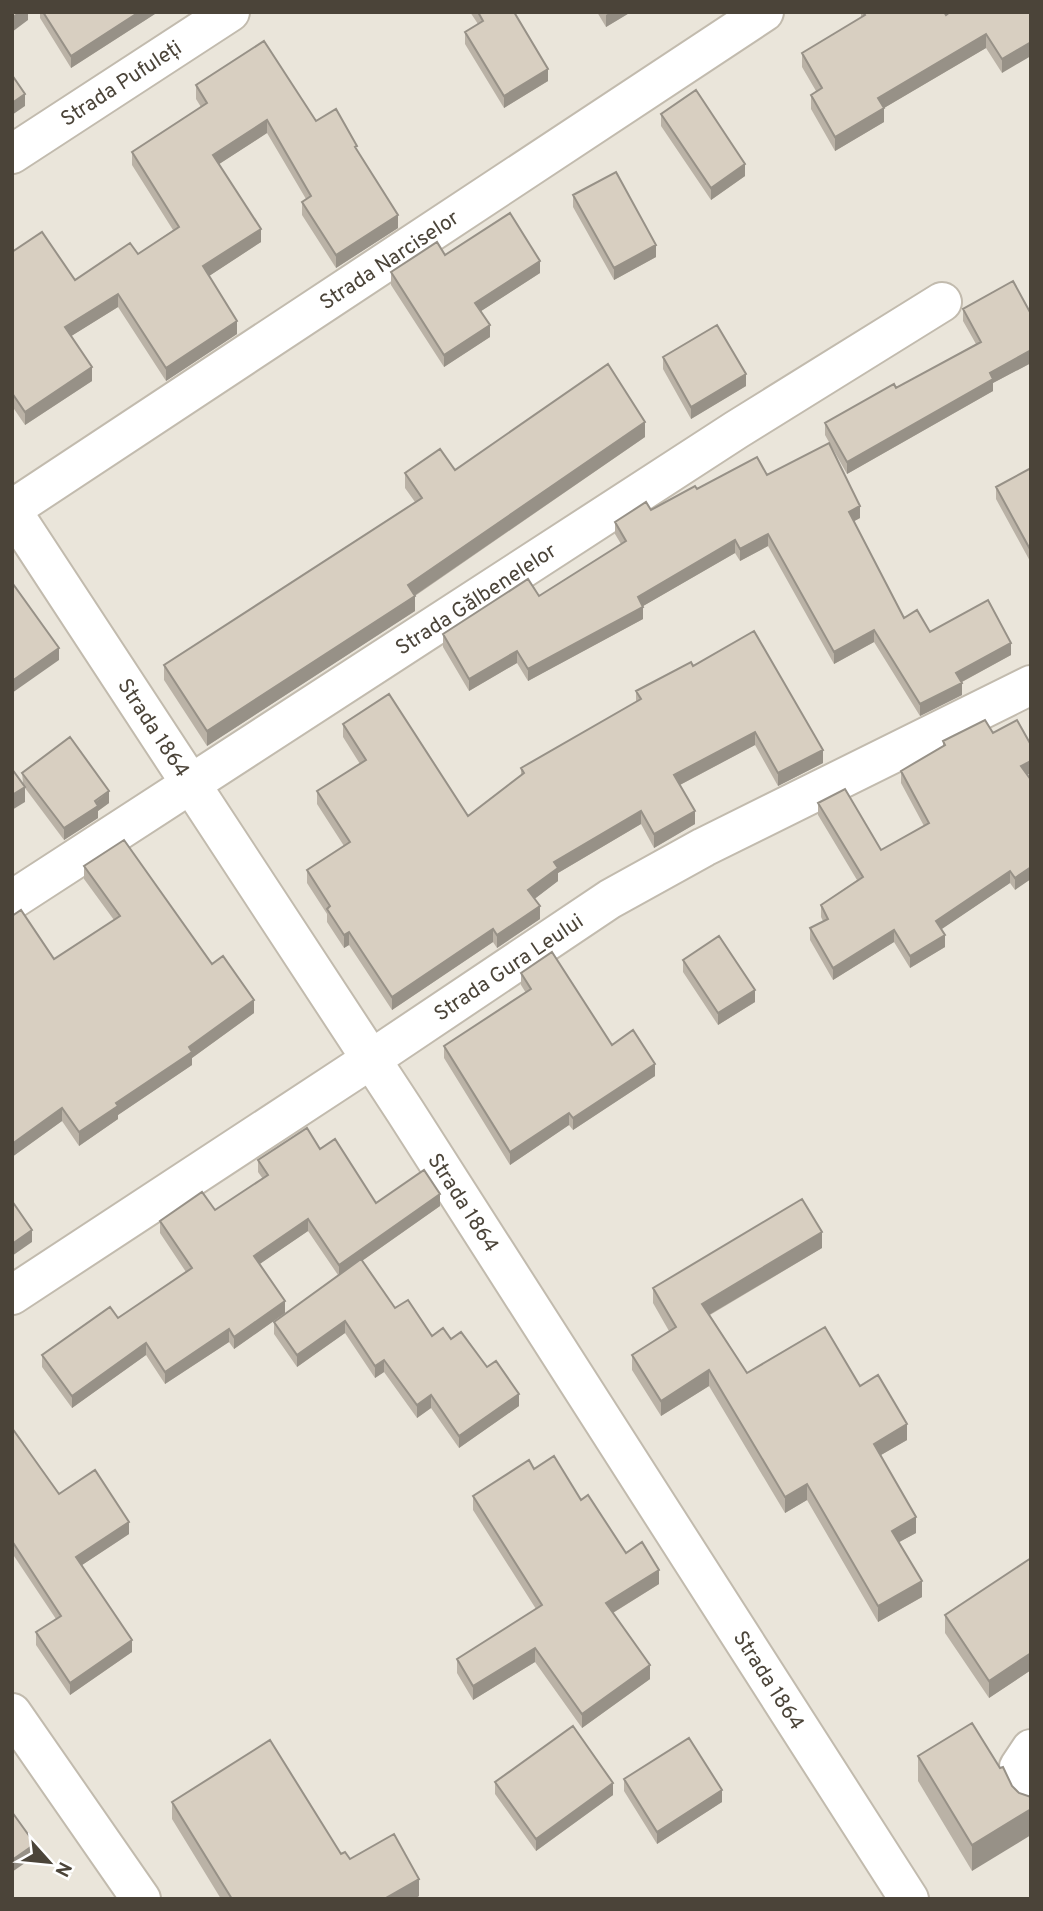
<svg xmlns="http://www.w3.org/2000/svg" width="1043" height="1911" viewBox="0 0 1043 1911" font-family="Overpass,sans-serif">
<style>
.residential{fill:#eae5da}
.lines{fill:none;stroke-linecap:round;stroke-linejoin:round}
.minor-casing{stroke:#c2bbae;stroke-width:42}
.minor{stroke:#fff;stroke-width:38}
.wall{fill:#bab2a6}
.shaded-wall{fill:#979187}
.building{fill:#d8cfc1;stroke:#979187;stroke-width:2}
.labels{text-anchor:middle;stroke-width:6;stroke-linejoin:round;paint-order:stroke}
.street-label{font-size:21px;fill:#4b4439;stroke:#fff}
</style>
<rect width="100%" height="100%" fill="#f6f3ec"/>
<!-- residential -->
<path class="residential" d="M12,12H1031V1899H12Z"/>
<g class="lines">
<!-- minor casing -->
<g class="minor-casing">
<g id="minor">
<path id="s1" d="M12,154L230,12"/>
<path id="s2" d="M12,509L764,12"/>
<path id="s3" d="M12,511L405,1111L909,1899"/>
<path id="s4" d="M12,900L736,430L942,302"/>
<path id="s5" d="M12,1295L370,1060L610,899L704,847L1031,685"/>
<path d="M12,1713L141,1899"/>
<path d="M1031,1749L1019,1767L1024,1788L1031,1801"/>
</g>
</g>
<!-- minor -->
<use href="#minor" class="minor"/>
</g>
<!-- wall -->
<path class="wall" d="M40,12H158L71,68L40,18Z
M470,12H514L548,81L504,108L465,44V32L478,24Z
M597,12H631L606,27Z
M861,12H944L946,15L1031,12L1002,73L986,48L884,108V122L835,151L811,109V95L816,91L802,67V53L861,18Z
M196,85L316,121L357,150L398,228L336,268L302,215V202L306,199L267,133L219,164L261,242L209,276L237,334L166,381L118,307L71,336L92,381L25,425L12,406V252L75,280L138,254L173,230L132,165V152L201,107L196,99Z
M661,114L745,176L711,200L661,126Z
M573,195L656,257L614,280L573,207Z
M445,255L540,273L481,311L490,337L444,367L391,285V272Z
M963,309L1031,314V363L993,383V391L847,474L825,435V423L896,388L976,344L963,321Z
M663,357L746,386L691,419L663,369Z
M645,437L415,596V611L207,746L164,680V665L415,502L405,488V473L455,470Z
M1031,468V563L996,499V487Z
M767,475L860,518L854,521L904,618L930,632L1011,655L962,682V695L920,716L874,642L834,664L768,546L740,561L735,553L643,606V619L528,681L517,663L469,691L443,647V634L539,596L621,544L615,534V522L651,510L697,489Z
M693,666L823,763L778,786L755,745L680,785L695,824L654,848L641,824L558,873V881L534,899L540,919L497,948L493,942L392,1010L349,945L344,948L327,922V914L307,883V870L344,846L317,804V791L360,764L343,737V724L468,816L521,775V768L636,702V691Z
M993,733L1031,773L1027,775L1015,890L1010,883L941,929L945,947L910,968L894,942L833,980L810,940V928L823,921L821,917V905L857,880L818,815V803L881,850L924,826L901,783V771L943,746V741Z
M22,773L109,803L98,811V818L64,840L25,788V802Z
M84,866L212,964L254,1013L192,1058V1065L118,1115V1119L79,1146L62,1121L12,1157V916L54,959L114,920L84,879Z
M683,960L755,1002L718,1025L683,972Z
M521,973L612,1045L655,1076L573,1130L569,1125L510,1165L444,1058V1046L526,993L521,985Z
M320,1149L376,1203L440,1206L362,1261L395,1308L432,1336L451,1339L487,1367L519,1406L459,1448L431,1408L417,1418L384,1372L375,1378L345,1333L297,1367L274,1334V1322L338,1275L308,1231L259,1264L285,1313L234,1349L229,1342L165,1384L146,1355L72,1408L42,1367V1355L118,1318L186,1272L160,1233V1221L215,1210L263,1179L258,1172V1160Z
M822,1248L710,1315L747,1373L860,1386L907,1440L881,1455L916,1533L899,1542L922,1597L878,1622L807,1500L785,1513L709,1386L661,1416L632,1370V1355L669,1331L653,1303V1288Z
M12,1428L59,1494L129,1534L82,1565L132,1652L70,1695L36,1645V1632L56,1619L12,1553Z
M534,1469L581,1500L626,1553L659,1584L613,1613L650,1679L582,1728L535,1662L473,1700L457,1673V1659L536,1609L473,1510V1496Z
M1031,1558V1670L989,1698L945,1633V1615Z
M918,1756L1000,1768L972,1871L918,1781Z
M624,1779L722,1802L657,1844L624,1791Z
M495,1782L613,1795L536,1851L495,1794Z
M172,1802L341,1854L419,1896L414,1899H221L172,1819Z"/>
<!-- shaded-wall -->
<path class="shaded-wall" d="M20,12H28V20L12,32V18Z
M139,12H158L71,68V56Z
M611,12H631L606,27V15Z
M986,34V48L884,108V122L835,151V137L878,98Z
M1031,42V56L1002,73V59Z
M548,69V81L504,108V96Z
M25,94V106L12,115V103Z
M267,120V133L213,168V155Z
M745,164V176L711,200V188Z
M398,215V228L336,268V255Z
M261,229V242L203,280V266Z
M656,245V257L614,280V268Z
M540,261V273L475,315V303Z
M118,294V307L65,340V327Z
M237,321V334L166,381V368Z
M490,325V337L444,367V355Z
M1031,350V363L993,383V391L847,474V462L990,373Z
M92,367V381L25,425V412Z
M746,374V386L691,419V407Z
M645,422V437L408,600V585Z
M860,506V518L849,524V512Z
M768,534V546L740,561V549Z
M735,540V553L638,609V597Z
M415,596V611L207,746V731Z
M643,607V619L528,681V669Z
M874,630V642L834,664V652Z
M1011,643V655L956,685V673Z
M59,648V660L12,693V681Z
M517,651V663L469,691V679Z
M962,683V695L920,716V704Z
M755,732V745L674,788V775Z
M823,750V763L778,786V773Z
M1031,761V773L1021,778V766Z
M25,787V802L12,810V795Z
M109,791V803L98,811V818L64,840V828Z
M641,811V824L558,873V881L528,904V890L554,862Z
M695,811V824L654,848V834Z
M1031,867V879L1015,890V878Z
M1010,871V883L936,933V921Z
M540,906V919L497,948V935Z
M493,929V942L392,1010V997Z
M894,930V942L833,980V968Z
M349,932V945L344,948V935Z
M945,935V947L910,968V956Z
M755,990V1002L718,1025V1013Z
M254,1000V1013L192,1058V1065L118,1115V1119L79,1146V1132L189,1047Z
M655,1064V1076L573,1130V1118Z
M62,1108V1121L12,1157V1144Z
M569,1113V1125L510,1165V1152Z
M440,1194V1206L339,1277V1265Z
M308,1219V1231L254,1268V1256Z
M32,1230V1242L12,1256V1244Z
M822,1232V1248L702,1319V1304Z
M285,1301V1313L234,1349V1337Z
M345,1321V1333L297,1367V1355Z
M229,1329V1342L165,1384V1372Z
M146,1343V1355L72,1408V1396Z
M384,1360V1372L375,1378V1366Z
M709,1370V1386L661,1416V1401Z
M519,1394V1406L459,1448V1436Z
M431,1395V1408L417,1418V1405Z
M907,1424V1440L874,1459V1444Z
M807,1484V1500L785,1513V1497Z
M916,1517V1533L892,1546V1531Z
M129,1522V1534L76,1569V1557Z
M659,1570V1584L606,1617V1603Z
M922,1581V1597L878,1622V1606Z
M132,1640V1652L70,1695V1683Z
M535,1648V1662L473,1700V1686Z
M1031,1653V1670L989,1698V1681Z
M650,1665V1679L582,1728V1714Z
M613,1783V1795L536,1851V1839Z
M722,1790V1802L657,1844V1832Z
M1031,1809V1835L972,1871V1845Z
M35,1844V1856L12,1872V1860Z
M419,1879V1896L414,1899H384Z"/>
<!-- building -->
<path class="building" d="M12,12H20L12,18Z
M43,12H139L71,56Z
M478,12H514L548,69L504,96L465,32L483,21Z
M863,12H944L946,15L950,12H1031V42L1002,59L986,34L878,98L884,108L835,137L811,95L822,88L802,53L865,15Z
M264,41L316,121L336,109L357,146L355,147L398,215L336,255L302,202L311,196L267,120L213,155L261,229L203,266L237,321L166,368L118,294L65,327L92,367L25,412L12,393V252L42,232L75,280L130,243L138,254L179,227L132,152L207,103L196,85Z
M12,75L25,94L12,103Z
M696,90L745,164L711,188L661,114Z
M616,172L656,245L614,268L573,195Z
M510,213L540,261L475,303L490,325L444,355L391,272L437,242L445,255Z
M1013,281L1031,314V350L990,373L993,379L847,462L825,423L894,384L896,388L981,342L963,309Z
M717,325L746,374L691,407L663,357Z
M608,364L645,422L408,585L415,596L207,731L164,665L422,498L405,473L440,449L455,470Z
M829,443L860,506L849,512L904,618L917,610L930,632L988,600L1011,643L956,673L962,683L920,704L874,630L834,652L768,534L740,549L735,540L638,597L643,607L528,669L517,651L469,679L443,634L528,579L539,596L626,541L615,522L646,502L651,510L695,486L697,489L757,457L767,475Z
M1031,468V551L996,487Z
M12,584H13L59,648L12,681Z
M754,631L823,750L778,773L755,732L674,775L695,811L654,834L641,811L554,862L558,868L528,890L540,906L497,935L493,929L392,997L349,932L344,935L327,909L330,906L307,870L350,842L317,791L366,760L343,724L389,694L468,816L524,773L521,768L641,699L636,691L691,662L693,666Z
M985,720L993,733L1017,720L1031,745V761L1021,766L1031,780V867L1015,878L1010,871L936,921L945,935L910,956L894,930L833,968L810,928L828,919L821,905L863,877L818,803L845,789L881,850L929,823L901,771L945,745L943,741Z
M70,737L109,791L95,801L98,806L64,828L22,773Z
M12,769L25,787L12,795Z
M124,840L212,964L223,956L254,1000L189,1047L192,1052L116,1103L118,1106L79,1132L62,1108L12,1144V916L21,910L54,959L120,916L84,866Z
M719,936L755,990L718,1013L683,960Z
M552,952L612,1045L633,1030L655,1064L573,1118L569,1113L510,1152L444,1046L531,989L521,973Z
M307,1128L320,1149L335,1139L376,1203L424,1170L440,1194L339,1265L308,1219L254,1256L285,1301L234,1337L229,1329L165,1372L146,1343L72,1396L42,1355L110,1307L118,1318L192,1268L160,1221L202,1192L215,1210L268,1175L258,1160Z
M802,1199L822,1232L702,1304L747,1373L825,1327L860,1386L878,1375L907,1424L874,1444L916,1517L892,1531L922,1581L878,1606L807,1484L785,1497L709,1370L661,1401L632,1355L676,1327L653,1288Z
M12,1201L32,1230L12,1244Z
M361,1259L395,1308L408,1300L432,1336L443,1328L451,1339L461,1332L487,1367L496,1361L519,1394L459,1436L431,1395L417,1405L384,1360L375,1366L345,1321L297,1355L274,1322Z
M12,1428L59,1494L95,1470L129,1522L76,1557L132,1640L70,1683L36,1632L61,1616L12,1541Z
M554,1456L581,1500L588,1495L626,1553L642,1542L659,1570L606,1603L650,1665L582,1714L535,1648L473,1686L457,1659L542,1605L473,1496L529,1460L534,1469Z
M1031,1558V1653L989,1681L945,1615Z
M972,1723L1000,1768L1003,1767L1012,1786L1019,1793L1031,1797V1809L972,1845L918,1756Z
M573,1726L613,1783L536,1839L495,1782Z
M689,1738L722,1790L657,1832L624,1779Z
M270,1740L341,1854L345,1852L350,1859L394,1834L419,1879L384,1899H232L172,1802Z
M12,1812L35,1844L12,1860Z"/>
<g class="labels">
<!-- street labels -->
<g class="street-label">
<text dy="7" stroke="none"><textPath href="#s1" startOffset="130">Strada Pufuleți</textPath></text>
<text dy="7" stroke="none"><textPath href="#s2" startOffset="452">Strada Narciselor</textPath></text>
<text dy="7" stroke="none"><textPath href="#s4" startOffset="553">Strada Gălbenelelor</textPath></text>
<text dy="7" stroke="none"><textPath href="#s3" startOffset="259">Strada 1864</textPath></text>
<text dy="7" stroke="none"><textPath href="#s5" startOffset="595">Strada Gura Leului</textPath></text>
<text dy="7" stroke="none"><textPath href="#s3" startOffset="826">Strada 1864</textPath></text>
<text dy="7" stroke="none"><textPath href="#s3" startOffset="1393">Strada 1864</textPath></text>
</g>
</g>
<!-- border -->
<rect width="1043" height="1911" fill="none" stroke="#4b4439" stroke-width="28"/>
<!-- north arrow -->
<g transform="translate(49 1862) rotate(117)" stroke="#ffffff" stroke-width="5" paint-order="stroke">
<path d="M0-5L12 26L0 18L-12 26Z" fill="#4b4439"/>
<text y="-10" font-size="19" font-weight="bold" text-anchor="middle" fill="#4b4439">N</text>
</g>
</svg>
